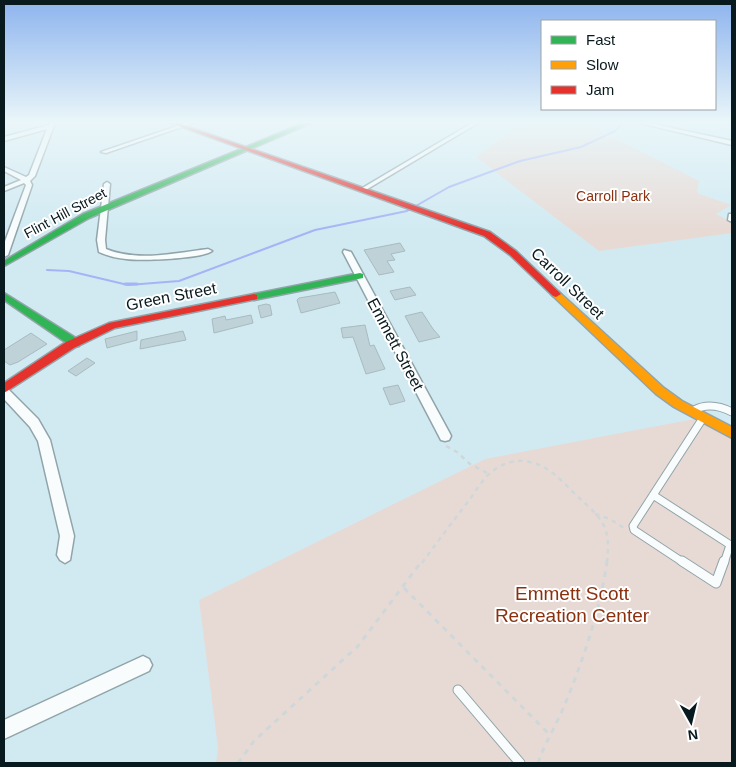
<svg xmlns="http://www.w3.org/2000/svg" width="736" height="767" viewBox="0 0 736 767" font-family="Arial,sans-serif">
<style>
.built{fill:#c1eaf7}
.green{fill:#e7dad5}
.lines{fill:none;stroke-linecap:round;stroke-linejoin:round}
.stream-far1{stroke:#a6b3f6;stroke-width:2}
.stream{stroke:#a6b3f6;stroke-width:3}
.building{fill:#bed2d8;stroke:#a7bbc0}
.lane-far2-casing{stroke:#91a4a9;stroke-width:8}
.lane-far1-casing{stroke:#91a4a9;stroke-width:9}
.lane-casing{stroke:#91a4a9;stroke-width:11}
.street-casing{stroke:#91a4a9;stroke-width:3}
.fast-casing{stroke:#91a4a9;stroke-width:3}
.slow-casing{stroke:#91a4a9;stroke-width:3}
.jam-casing{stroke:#91a4a9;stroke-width:3}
.path-far1{stroke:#cfd7d9;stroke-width:2.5;stroke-dasharray:4.5 4.5;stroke-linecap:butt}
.path{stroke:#cfd7d9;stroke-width:3;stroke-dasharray:5.5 5.5;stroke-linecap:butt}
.lane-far2{stroke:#f8fcfd;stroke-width:5}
.lane-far1{stroke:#f8fcfd;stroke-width:7}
.lane{stroke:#f8fcfd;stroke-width:9}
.street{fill:#f8fcfd;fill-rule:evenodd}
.fast{fill:#30b455;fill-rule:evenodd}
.slow{fill:#ff9f0a;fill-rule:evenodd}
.jam{fill:#e5322d;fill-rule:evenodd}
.labels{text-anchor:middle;stroke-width:4;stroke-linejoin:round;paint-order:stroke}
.far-park-label{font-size:14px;fill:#8b300e;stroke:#fff}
.far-street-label{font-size:14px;fill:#081a1e;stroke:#fff}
.street-label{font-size:16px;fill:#081a1e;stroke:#fff}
.near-park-label{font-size:19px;fill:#8b300e;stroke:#fff}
</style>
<rect width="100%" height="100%" fill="#d1eaf2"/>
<!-- built -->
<path class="built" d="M690,123H732V141L684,130Z"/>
<!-- green -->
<path class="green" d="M522,123H585L699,181L697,193L731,205L716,214L732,223V233L599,251L476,157Z
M694,419L732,439V763H216L218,748L199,600L485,459Z"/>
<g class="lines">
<!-- stream-far1 -->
<path class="stream-far1" d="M47,270L69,271L128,285L179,281L315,230L407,211L449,187L520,161L581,147L615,131L621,125L619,123"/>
<!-- stream -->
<path class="stream" d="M125,284H137"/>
</g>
<!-- building -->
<path class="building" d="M400,243L405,251L391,254L395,260L387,261L394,272L379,275L364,250Z
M410,287L416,295L395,300L390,291Z
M335,292L340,303L301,313L297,300L299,298Z
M266,304L270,305L272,315L261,318L258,306Z
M422,312L433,329L440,337L419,342L405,316Z
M251,315L253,323L214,333L212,319L225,316L226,320Z
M365,325L370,346L374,345L385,369L366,374L353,337L343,338L341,328Z
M137,331V340L107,348L105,339Z
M183,331L186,340L140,349L141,340Z
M31,333L47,344L18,362L10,365L4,361V350Z
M87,358L95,363L76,376L68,371Z
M398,385L405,401L390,405L383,388Z"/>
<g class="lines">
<!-- lane-far2 casing -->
<g class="lane-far2-casing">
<path id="lane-far2" d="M707,406H711"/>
</g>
<!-- lane-far1 casing -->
<g class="lane-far1-casing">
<path id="lane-far1" d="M694,410C707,403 720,406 732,412
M653,495L732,546
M684,563L634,530L633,526L703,418
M724,563L730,545"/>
</g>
<!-- lane casing -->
<g class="lane-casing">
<path id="lane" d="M682,561L716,583L724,561
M458,690L520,763"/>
</g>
<!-- street casing -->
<g class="street-casing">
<path id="street" d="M50,123H55L35,176L30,181L32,185L8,255L4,257V244L26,185L24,183L4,191V187L21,180L4,171V167L26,177L29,175L47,129L4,141V137L49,125Z
M186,123H193L106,153L101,152Z
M472,123H478L364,191L359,190Z
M640,123H649L732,141V145Z
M107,182L110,184L105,240L106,249C137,262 176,253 208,249L212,251C201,259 141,261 126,259C116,258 108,256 99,252L97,240L104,184Z
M729,214H732V222L728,220Z
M344,250L351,252L449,432L451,436L449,440L445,441L441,440L343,252Z
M4,388L8,389L38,419L50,440L74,536L70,560L65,563L60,560L57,555L60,536L38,441L30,427L4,399Z
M143,656L149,659L152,665L149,671L4,739V720Z"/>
</g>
<!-- fast casing -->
<g class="fast-casing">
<path id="fast" d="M304,123H311L89,218L4,266V261L83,214Z
M360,273L363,274V278L254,300L249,297L254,294Z
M4,293L79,340L80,343L79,346H71L4,300Z"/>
</g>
<!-- slow casing -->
<g class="slow-casing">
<path id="slow" d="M556,291L559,292L664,388L682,401L732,427V438L674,407L656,394L553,296L551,294Z"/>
</g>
<!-- jam casing -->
<g class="jam-casing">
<path id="jam" d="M171,123H177L490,232L516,251L561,294L556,297L553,296L510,255L484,236Z
M254,294L257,295V299L115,328L74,348L4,393V383L66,342L109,323Z"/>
</g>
<!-- path-far1 -->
<path class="path-far1" d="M446,446L457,452L470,464L489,474
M595,514L610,519L624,528
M422,563C438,541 454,520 470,499C477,489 484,477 494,470C505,462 518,459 530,462C549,466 563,482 576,495C603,520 611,525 607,563"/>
<!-- path -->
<path class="path" d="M404,588L550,735
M238,763L254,741L358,646L422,561
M538,763C544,745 554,729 562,711C581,667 601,608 607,561"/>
<!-- lane-far2 -->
<use href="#lane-far2" class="lane-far2"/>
<!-- lane-far1 -->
<use href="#lane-far1" class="lane-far1"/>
<!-- lane -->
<use href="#lane" class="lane"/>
<!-- street -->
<use href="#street" class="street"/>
<!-- fast -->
<use href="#fast" class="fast"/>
<!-- slow -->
<use href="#slow" class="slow"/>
<!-- jam -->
<use href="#jam" class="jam"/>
</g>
<!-- sky -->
<linearGradient id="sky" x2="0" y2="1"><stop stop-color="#8db4ee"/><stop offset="0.53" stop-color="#eaf6f9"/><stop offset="1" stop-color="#eaf6f9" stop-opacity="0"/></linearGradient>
<rect width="736" height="230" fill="url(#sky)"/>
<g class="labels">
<!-- far-park labels -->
<g class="far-park-label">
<text x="613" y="201">Carroll Park</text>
</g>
<!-- far-street labels -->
<g class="far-street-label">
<text transform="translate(65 213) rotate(-28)" y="5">Flint Hill Street</text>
</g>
<!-- street labels -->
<g class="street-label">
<text transform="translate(568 283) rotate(44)" y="6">Carroll Street</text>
<text transform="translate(171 296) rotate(-11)" y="6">Green Street</text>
<text transform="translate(396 344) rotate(62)" y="6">Emmett Street</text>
</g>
<!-- near-park labels -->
<g class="near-park-label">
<text x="572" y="600">Emmett Scott<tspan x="572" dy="22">Recreation Center</tspan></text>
</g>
</g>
<!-- border -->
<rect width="736" height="767" fill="none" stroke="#081a1e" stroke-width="10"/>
<!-- legend -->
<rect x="541" y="20" width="175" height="90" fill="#ffffff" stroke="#9ca3a5"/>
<rect x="551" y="36" width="25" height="8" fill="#30b455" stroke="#9ca3a5"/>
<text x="586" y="45" font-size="15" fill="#081a1e">Fast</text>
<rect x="551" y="61" width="25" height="8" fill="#ff9f0a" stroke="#9ca3a5"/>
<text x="586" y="70" font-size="15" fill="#081a1e">Slow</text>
<rect x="551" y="86" width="25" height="8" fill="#e5322d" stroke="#9ca3a5"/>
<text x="586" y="95" font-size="15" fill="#081a1e">Jam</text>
<!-- north arrow -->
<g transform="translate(691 722) rotate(172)" stroke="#ffffff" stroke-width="4" paint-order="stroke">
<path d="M0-4L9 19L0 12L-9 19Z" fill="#081a1e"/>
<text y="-8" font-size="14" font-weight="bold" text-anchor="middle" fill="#081a1e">N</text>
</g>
</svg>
